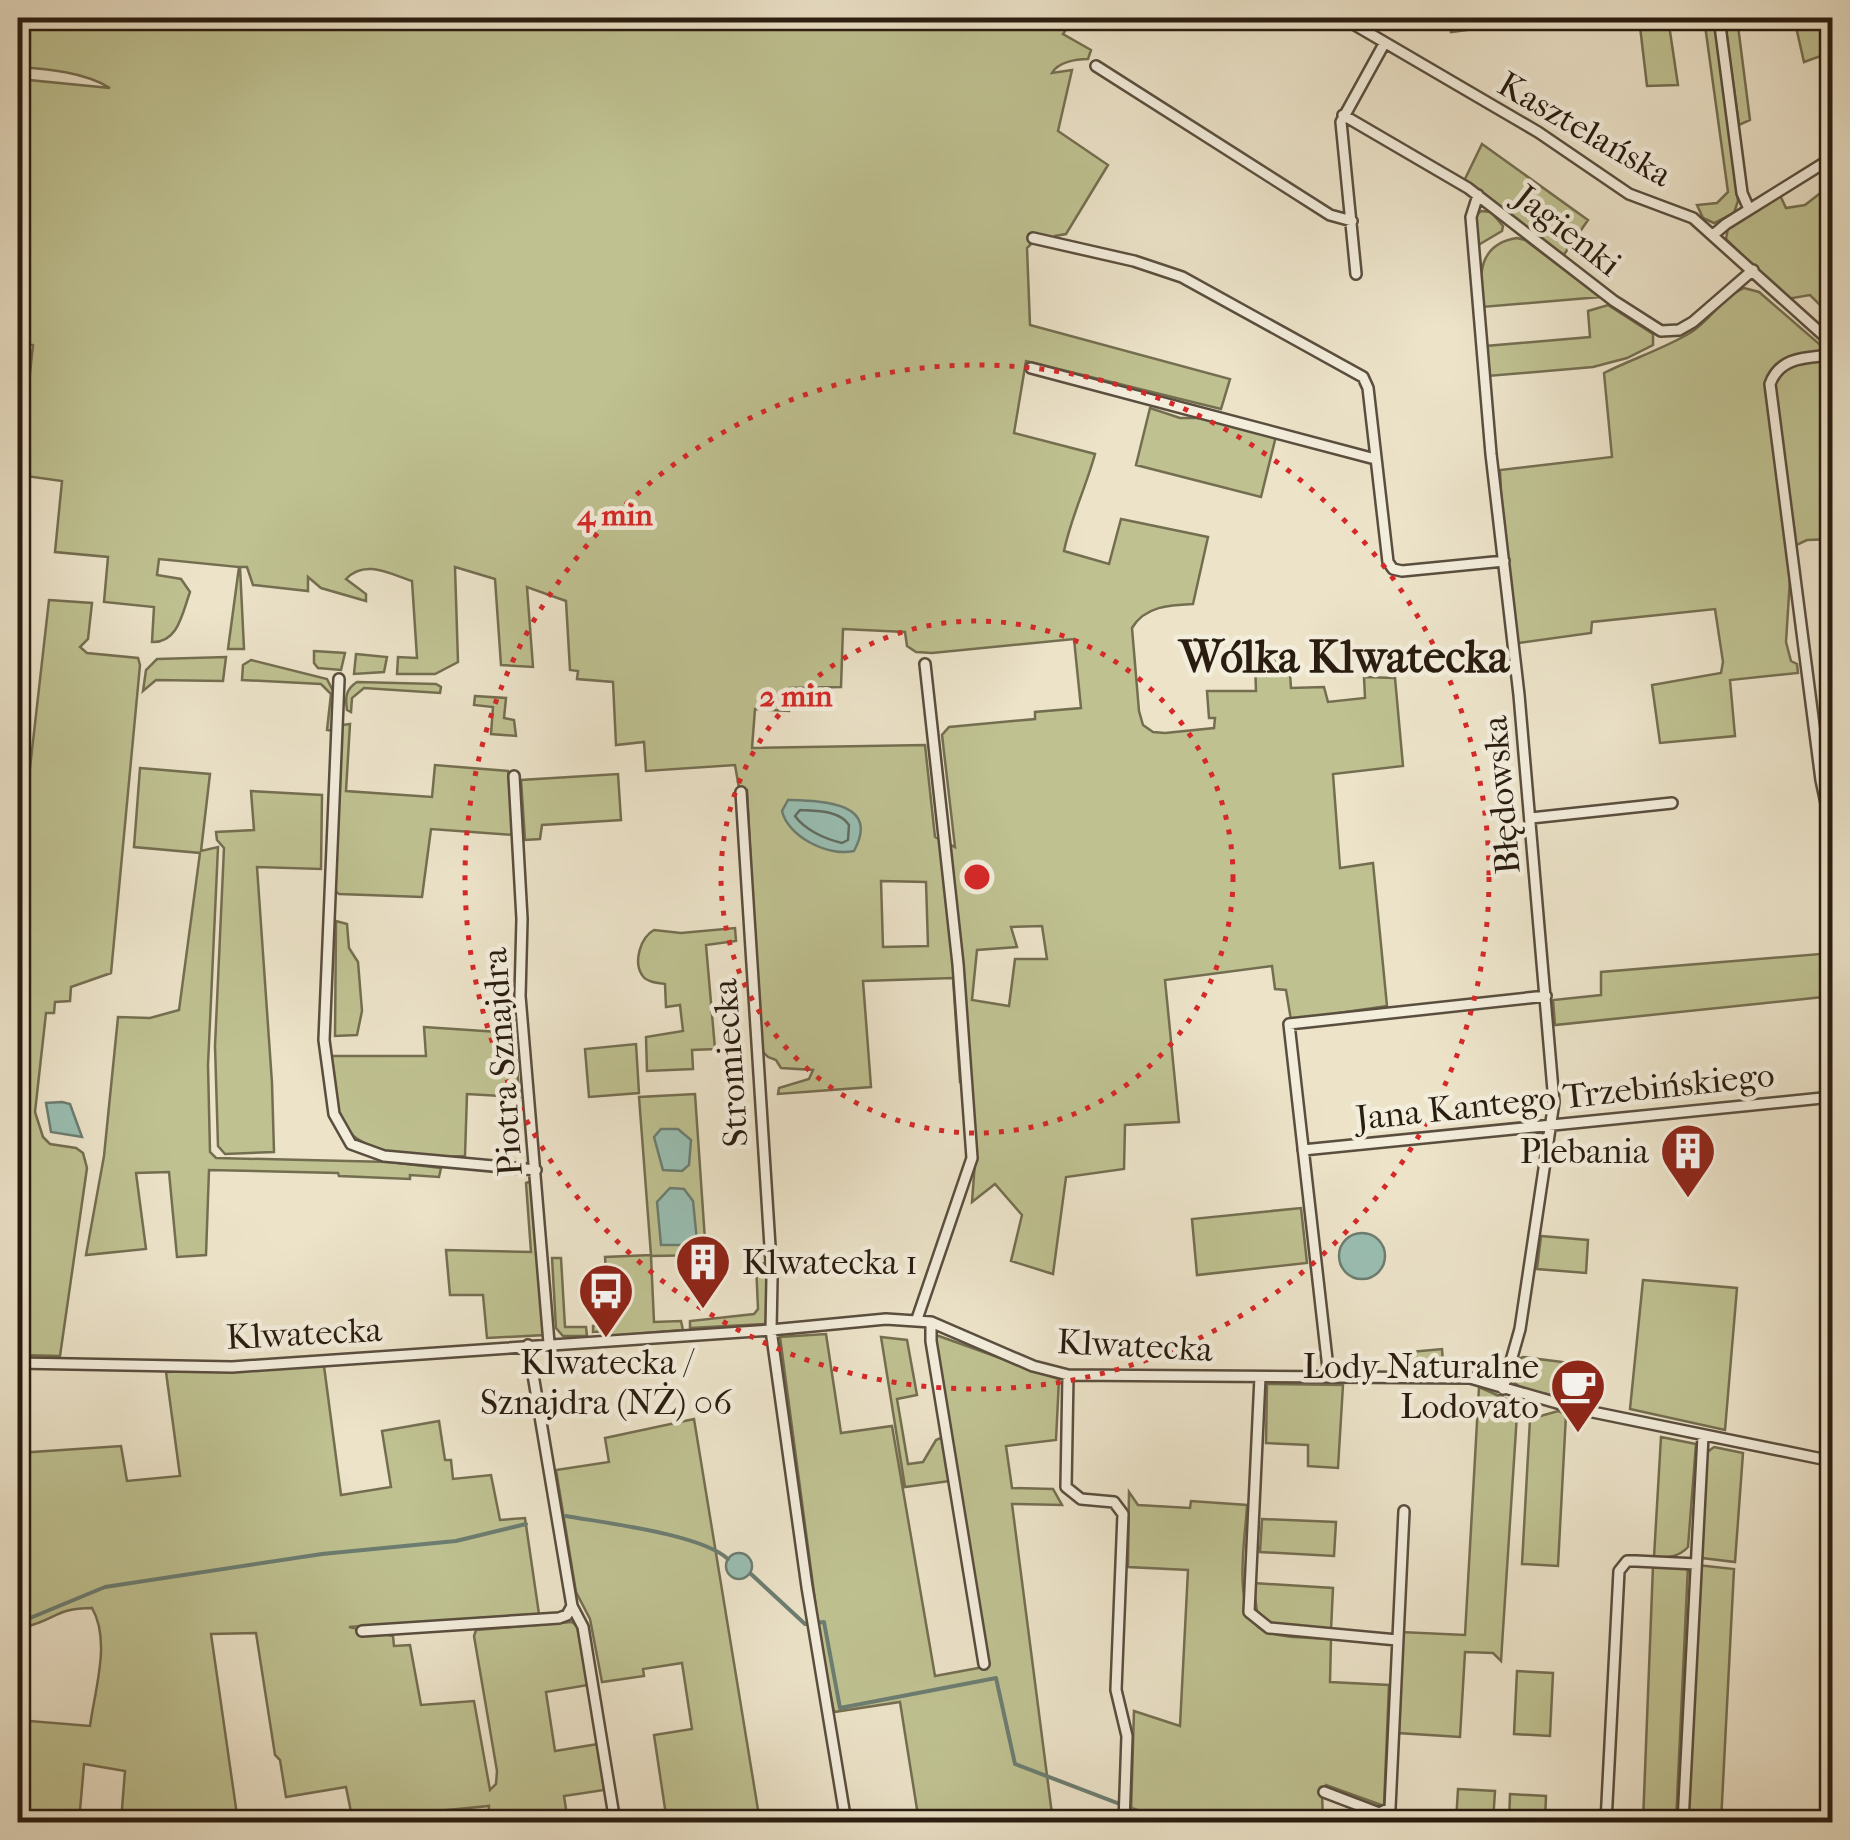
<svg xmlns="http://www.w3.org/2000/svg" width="1850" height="1840" viewBox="0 0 1850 1840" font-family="'IM FELL French Canon',serif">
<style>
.green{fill:#bfc191;stroke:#746e50;stroke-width:2.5;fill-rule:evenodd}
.water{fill:#99beb2;stroke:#6c7d71;stroke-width:2.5}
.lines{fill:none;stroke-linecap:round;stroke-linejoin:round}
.shore{stroke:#616d61;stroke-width:2.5}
.stream{stroke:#6c7d71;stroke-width:4}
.minor-casing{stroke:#5a4e3e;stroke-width:14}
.minor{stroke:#f3eddc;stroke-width:9}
.ring{fill:none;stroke:#d62828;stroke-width:5;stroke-dasharray:5 10}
.labels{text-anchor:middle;stroke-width:9;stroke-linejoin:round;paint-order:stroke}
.street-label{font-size:35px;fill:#291c10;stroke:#f3eddc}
.poi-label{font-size:35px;fill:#291c10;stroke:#f3eddc;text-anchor:end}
.district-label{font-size:45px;font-weight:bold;fill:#291c10;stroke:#f3eddc}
.centre{fill:#d62828;stroke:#f3eddc;stroke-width:5}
.ring-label{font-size:30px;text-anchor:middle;font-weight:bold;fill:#d62828;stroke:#f3eddc;stroke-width:9;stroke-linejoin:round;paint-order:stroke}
</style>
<rect width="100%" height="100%" fill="#ece3c9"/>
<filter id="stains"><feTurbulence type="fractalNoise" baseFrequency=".002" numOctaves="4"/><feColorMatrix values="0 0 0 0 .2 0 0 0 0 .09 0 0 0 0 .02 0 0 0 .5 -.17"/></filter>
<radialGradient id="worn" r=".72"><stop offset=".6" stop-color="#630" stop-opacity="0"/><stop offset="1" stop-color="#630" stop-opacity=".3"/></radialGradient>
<!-- green -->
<path class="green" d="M18,18H1074L1063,34L1091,50L1088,59C1076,59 1058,62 1052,73L1072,70L1058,131L1108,165L1066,234L1055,236L1049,246L1033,242L1027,248L1030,325L1230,379L1221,409L1026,361L1014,433L1095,454C1086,487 1071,517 1064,551L1109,564L1121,519L1208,537L1193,604C1170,605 1145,606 1132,628L1139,711L1143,725L1153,732L1165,733L1214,728L1215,718H1209L1207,691H1256L1255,662L1289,660L1291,688L1324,687L1328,702L1365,698L1364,677L1395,678L1403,766L1333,774L1340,868L1373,863L1387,1006L1291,1020L1286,990L1275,989L1272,966L1165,980L1179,1122L1125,1125L1124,1169L1066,1177L1053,1274L1011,1261L1022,1215L995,1184L972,1202L976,1149L969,1082H960L953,978L863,981L871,1087L778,1094L779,1088L809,1079L813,1070L781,1068L776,1060L768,1057L760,1049L747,790L739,788L735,765L646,771L644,742L616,745L613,682L577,679L578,671L570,670L566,601L527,587L533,667L501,665L495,579L455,567L458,662L435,674H397L398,657L417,658L412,581C390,574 365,559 346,579L366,594V601L321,588L308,577V591L253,585L247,567H240L244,649H228L239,567L159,559L157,575L181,579L190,592C182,614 178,643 152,642L154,607L104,602L108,557L55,552L62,481L19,475L33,345L18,343V79L110,88C84,72 48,69 18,67ZM843,629L905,632L907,646L916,652L932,653L1074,639L1081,708L1035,712V719L949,727L942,735L955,847L935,837L925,745L752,748L755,709L789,711L790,688L841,687ZM881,881L926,882L928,946L883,947ZM1042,926L1047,959H1015L1009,1006L972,1000L977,950L1017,947L1011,927Z
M1449,18H1520L1521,23L1451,32Z
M1639,18H1668L1678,85L1647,86Z
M1704,18H1714L1738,201L1734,213L1714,223L1703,218L1697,205L1717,203L1728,192Z
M1724,18H1737L1750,120L1739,125Z
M1794,18H1829L1832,52L1804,62Z
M1482,144L1588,220L1563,256L1464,181Z
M1832,184V308H1823L1810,295L1787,299L1726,239L1728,228L1779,193L1786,208L1805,205Z
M1481,211L1491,212L1503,226L1502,231L1475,247L1473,218Z
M1517,238L1525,240L1600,297L1482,307C1479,275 1478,244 1517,238Z
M1744,288L1759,292L1832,355V539L1807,540L1792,547L1786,642L1791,661L1797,664L1798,673L1730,680L1735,736L1660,743L1652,685L1721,673L1723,662L1715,609L1592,622L1591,633L1518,643L1502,521L1500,470L1612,457L1604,373C1632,359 1663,349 1690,333C1710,321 1723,296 1744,288Z
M1608,305L1653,334V345L1627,358L1593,367L1488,376L1486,346L1590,337L1588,311Z
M1150,408L1180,418H1211L1276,436L1261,497L1136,465Z
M49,600L92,603L88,639L80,647L87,653L138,658L140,665L111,973L71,987L70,1001L55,1002L54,1013H46L35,1112L43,1137L50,1144L76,1148L83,1153L87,1168L60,1356L18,1355V874Z
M314,651L345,653L341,670L318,668L314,663Z
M356,654L387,657L384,672L354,674Z
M226,657L223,681L156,680L143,691L146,670L157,659Z
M251,660L327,679L335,695L333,731L327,730L331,694L321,684L242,680L243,665Z
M357,682L436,684L441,687L440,693L364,688L352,698L351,712L347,710C345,697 346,689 357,682Z
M475,696L506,698L504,718L514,720L516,736L491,734L493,707L474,705Z
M1832,709V812L1817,712Z
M350,724L346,791L432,797L435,765L508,771L514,835L431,829L422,897L339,894L334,890L342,725Z
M140,768L210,774L201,851L218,847L208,1065L210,1152L216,1158L390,1162L441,1168L439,1177L410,1175V1179L339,1176L338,1173L209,1170L206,1255L177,1257L169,1172L136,1173L146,1249L86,1255L104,1156L118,1017L150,1018L179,1010L200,853L134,847Z
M618,774L621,820L542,825L540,839L525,840L521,780Z
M251,791L322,795L321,869L257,867L272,1083L274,1152L225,1154L218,1146L215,1046L224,848L217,840L216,832L254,830Z
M336,921L347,924L349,948L358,962L362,1011L357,1035L335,1036Z
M735,928L736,941L706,945L715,1049L692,1050L693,1069L647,1071L646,1037L683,1031L680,1005L666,1007L665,984C657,983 646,982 642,975C633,961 641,937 654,930L681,933Z
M1832,953V996L1555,1025L1553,1000L1601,995V972Z
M424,1027L513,1033L520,1097L467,1094L465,1156C428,1158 360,1158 340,1120C330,1101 332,1077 331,1056H426Z
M636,1044L639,1093L589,1097L585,1049Z
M695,1094L706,1255L651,1256L654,1322L681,1321L683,1330L610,1336L609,1331L593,1332V1326L610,1325L605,1257L651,1255L639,1097Z
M532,1181L545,1335L487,1338L483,1295H450L446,1250L531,1252L526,1183Z
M1301,1208L1307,1263L1197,1275L1192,1219Z
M1541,1236L1588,1240L1586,1273L1537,1269Z
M552,1258H561L565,1327H586L587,1336H563L556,1328Z
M767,1263L768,1321L764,1324L690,1328V1321L754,1314L758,1309L756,1264Z
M1643,1280L1737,1288L1725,1430L1630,1409Z
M826,1334L841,1433L892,1426L935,1676L989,1666L934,1343L936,1335L1059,1379L1056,1440L1006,1446L1012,1488L1053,1489L1062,1505L1012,1504L1053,1822H919L900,1702L834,1712L822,1653L780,1337Z
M881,1337L907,1340L917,1395L897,1399L908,1464L923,1462L936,1440L943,1437L950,1481L905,1487Z
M1442,1349L1443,1363L1435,1368L1408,1367L1400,1361V1353Z
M1523,1357L1578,1364L1575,1394L1572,1399L1521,1389L1513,1381L1518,1359Z
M324,1366L341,1495L391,1487L382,1431L439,1421L445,1460H451L453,1479L491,1475L500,1520L525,1518L539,1614L349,1627L393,1636L394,1646L410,1645L421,1705L474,1701L490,1790L496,1784L497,1771L474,1636L476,1630L572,1622L577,1626L588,1685L546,1692L555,1751L598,1744L604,1790L564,1796L568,1822H488L489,1806L427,1812L406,1822H353L346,1787L286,1797L280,1760L275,1755L256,1633L211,1634L238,1822H121L125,1771L84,1764L79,1822H18V1720L90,1726C95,1689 111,1641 92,1608C56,1608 55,1620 25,1627L18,1680V1453L121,1446L127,1481L180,1476L166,1372Z
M1267,1384L1343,1385L1338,1468L1308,1466V1445L1266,1443Z
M1479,1387L1513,1402L1517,1414L1501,1661L1493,1653L1465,1652L1460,1737L1398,1733L1401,1632L1465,1635Z
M1558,1411L1566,1414L1558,1566L1522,1564L1530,1419Z
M694,1419L760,1822H667L654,1735L692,1729L682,1663L643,1669L644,1676L602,1682L590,1619L576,1592L556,1470L609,1462L605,1438Z
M1661,1437L1696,1444L1688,1547C1679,1557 1667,1558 1654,1557Z
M1714,1447L1743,1453L1735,1562L1702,1558L1697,1551L1706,1453Z
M1129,1492L1138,1505L1190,1508L1191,1501L1247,1505C1246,1537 1229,1618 1267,1632C1286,1639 1311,1637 1331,1639L1330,1682L1389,1685L1384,1806L1326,1785L1322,1792L1323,1822H1154L1131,1813L1134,1711L1180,1726L1188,1570L1128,1567Z
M1262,1519L1336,1522L1334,1556L1260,1552Z
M1697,1565L1734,1569L1721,1822H1684Z
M1653,1566H1688L1676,1822H1643Z
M1253,1583L1333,1588L1331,1630L1270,1624L1257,1611Z
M1517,1671L1553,1673L1550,1736L1514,1734Z
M1458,1789L1495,1791L1493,1822H1456Z
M1510,1794L1546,1796L1545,1822H1509Z"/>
<!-- water -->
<path class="water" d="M788,800C821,801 881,801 854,851C829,857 788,837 782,811Z
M62,1102L70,1104L82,1137L51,1132L46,1103Z
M661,1129H678L691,1140L689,1165L682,1171L663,1170L654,1137Z
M670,1188L684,1189L693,1201L697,1241L687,1245H661L657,1202Z
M1339 1256a23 23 0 1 1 46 0a23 23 0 1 1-46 0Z
M726 1566a13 13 0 1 1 26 0a13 13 0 1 1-26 0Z"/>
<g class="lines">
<!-- shore -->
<path class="shore" d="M800,810C817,811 839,810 849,825L848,840L842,843C825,839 805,830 795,816Z"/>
<!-- stream -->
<path class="stream" d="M566,1516C605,1523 701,1534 728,1559
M751,1574L805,1624L824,1622L840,1708L996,1678L1015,1764L1167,1822
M18,1623L105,1587L322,1554L456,1541L526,1524"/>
<!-- minor casing -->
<g class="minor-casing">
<path id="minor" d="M1343,18L1538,132L1629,194L1693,218L1832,343
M1719,18L1742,193L1749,209
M1096,66L1330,215L1352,221
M1343,115L1468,188L1614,301L1661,331L1679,330L1693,322L1753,270
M1478,195L1471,217L1491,454L1519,695L1554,1102L1520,1329L1503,1389
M1713,235L1726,224L1832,158
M1033,238L1134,261L1182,277L1363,377L1368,388L1388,562L1393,569L1402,571L1504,561
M1356,274L1341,122L1384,44
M1832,355C1807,358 1780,356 1770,384L1821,780L1832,831
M1031,368L1375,459
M339,679L324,1040L334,1114L351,1144L384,1156L536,1170
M514,776L522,919L520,996L549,1343
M741,792L772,1278L771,1330L807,1587L846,1822
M1531,818L1672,803
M1303,1150L1832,1097
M917,1319L972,1158L958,964L925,664
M931,1322V1341L984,1664
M528,1345L572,1606L583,1627L615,1822
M18,1363L232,1367L771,1330L886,1319L931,1322L1033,1366L1068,1375L1470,1378L1578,1409L1832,1461
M1068,1375L1066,1487L1081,1499L1114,1502L1123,1514L1116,1690L1127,1736L1124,1822
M1260,1377L1249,1612L1269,1628L1397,1640
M1329,1377L1289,1024L1546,996
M362,1631L559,1618L567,1615L572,1606
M1324,1792L1379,1813L1390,1808L1404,1511
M1606,1822L1619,1571L1627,1561H1636L1696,1564
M1683,1822L1703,1436"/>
</g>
<!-- minor -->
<use href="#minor" class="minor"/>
</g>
<!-- distance rings -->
<g class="ring">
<circle cx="977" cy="877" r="256"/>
<circle cx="977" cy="877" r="512"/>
</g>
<!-- icons -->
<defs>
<g id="building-pin" transform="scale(2.875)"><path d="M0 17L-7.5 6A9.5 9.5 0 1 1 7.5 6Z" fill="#8f2418" stroke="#f3eddc"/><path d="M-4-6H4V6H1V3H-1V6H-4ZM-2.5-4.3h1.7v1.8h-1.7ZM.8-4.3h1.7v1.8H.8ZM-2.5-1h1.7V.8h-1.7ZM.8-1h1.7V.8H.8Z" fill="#fff"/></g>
<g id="bus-pin" transform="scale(2.875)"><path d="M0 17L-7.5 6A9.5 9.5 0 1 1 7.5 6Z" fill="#8f2418" stroke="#f3eddc"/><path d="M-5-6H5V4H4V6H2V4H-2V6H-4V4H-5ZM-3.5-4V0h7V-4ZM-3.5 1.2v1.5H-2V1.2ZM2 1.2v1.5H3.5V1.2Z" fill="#fff"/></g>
<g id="cafe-pin" transform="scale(2.875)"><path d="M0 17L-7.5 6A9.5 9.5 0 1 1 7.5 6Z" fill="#8f2418" stroke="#f3eddc"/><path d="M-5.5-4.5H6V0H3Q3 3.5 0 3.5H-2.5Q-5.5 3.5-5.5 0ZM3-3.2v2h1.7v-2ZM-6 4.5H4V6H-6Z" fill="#fff"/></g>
</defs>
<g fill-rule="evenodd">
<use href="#building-pin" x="1688" y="1151"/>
<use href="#building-pin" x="703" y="1262"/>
<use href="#bus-pin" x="606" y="1291"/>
<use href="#cafe-pin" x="1578" y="1386"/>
</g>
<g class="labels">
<!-- street labels -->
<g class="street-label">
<text transform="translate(1585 129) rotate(30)" y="12">Kasztelańska</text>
<text transform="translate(1568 230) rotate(38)" y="12">Jagienki</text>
<text transform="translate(1501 795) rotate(-95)" y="12">Błędowska</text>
<text transform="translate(502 1062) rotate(-94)" y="12">Piotra Sznajdra</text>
<text transform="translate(730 1063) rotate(-94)" y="12">Stromiecka</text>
<text transform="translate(1565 1096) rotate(-6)" y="12">Jana Kantego Trzebińskiego</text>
<text transform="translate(304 1333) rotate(-3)" y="12">Klwatecka</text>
<text transform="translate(1135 1345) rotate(3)" y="12">Klwatecka</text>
</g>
<!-- poi labels -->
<g class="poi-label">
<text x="1649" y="1163">Plebania</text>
<text x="742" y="1274" text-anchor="start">Klwatecka 1</text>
<text x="606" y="1374" text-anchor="middle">Klwatecka /<tspan x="606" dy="40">Sznajdra (NŻ) 06</tspan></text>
<text x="1539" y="1378">Lody Naturalne<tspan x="1539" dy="40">Lodovato</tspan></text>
</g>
<!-- district labels -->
<g class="district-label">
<text x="1344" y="672">Wólka Klwatecka</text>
</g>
</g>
<circle cx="977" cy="877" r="15" class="centre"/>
<g class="ring-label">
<text x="615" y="525">4 min</text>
<text x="796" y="706">2 min</text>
</g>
<!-- margin -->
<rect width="1850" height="1840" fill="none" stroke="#ece3c9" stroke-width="60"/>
<rect x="20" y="20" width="1810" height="1800" fill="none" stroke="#291c10" stroke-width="5"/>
<rect x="30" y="30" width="1790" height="1780" fill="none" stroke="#291c10" stroke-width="2.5"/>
<rect width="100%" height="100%" filter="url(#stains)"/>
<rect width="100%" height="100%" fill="url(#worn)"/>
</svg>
